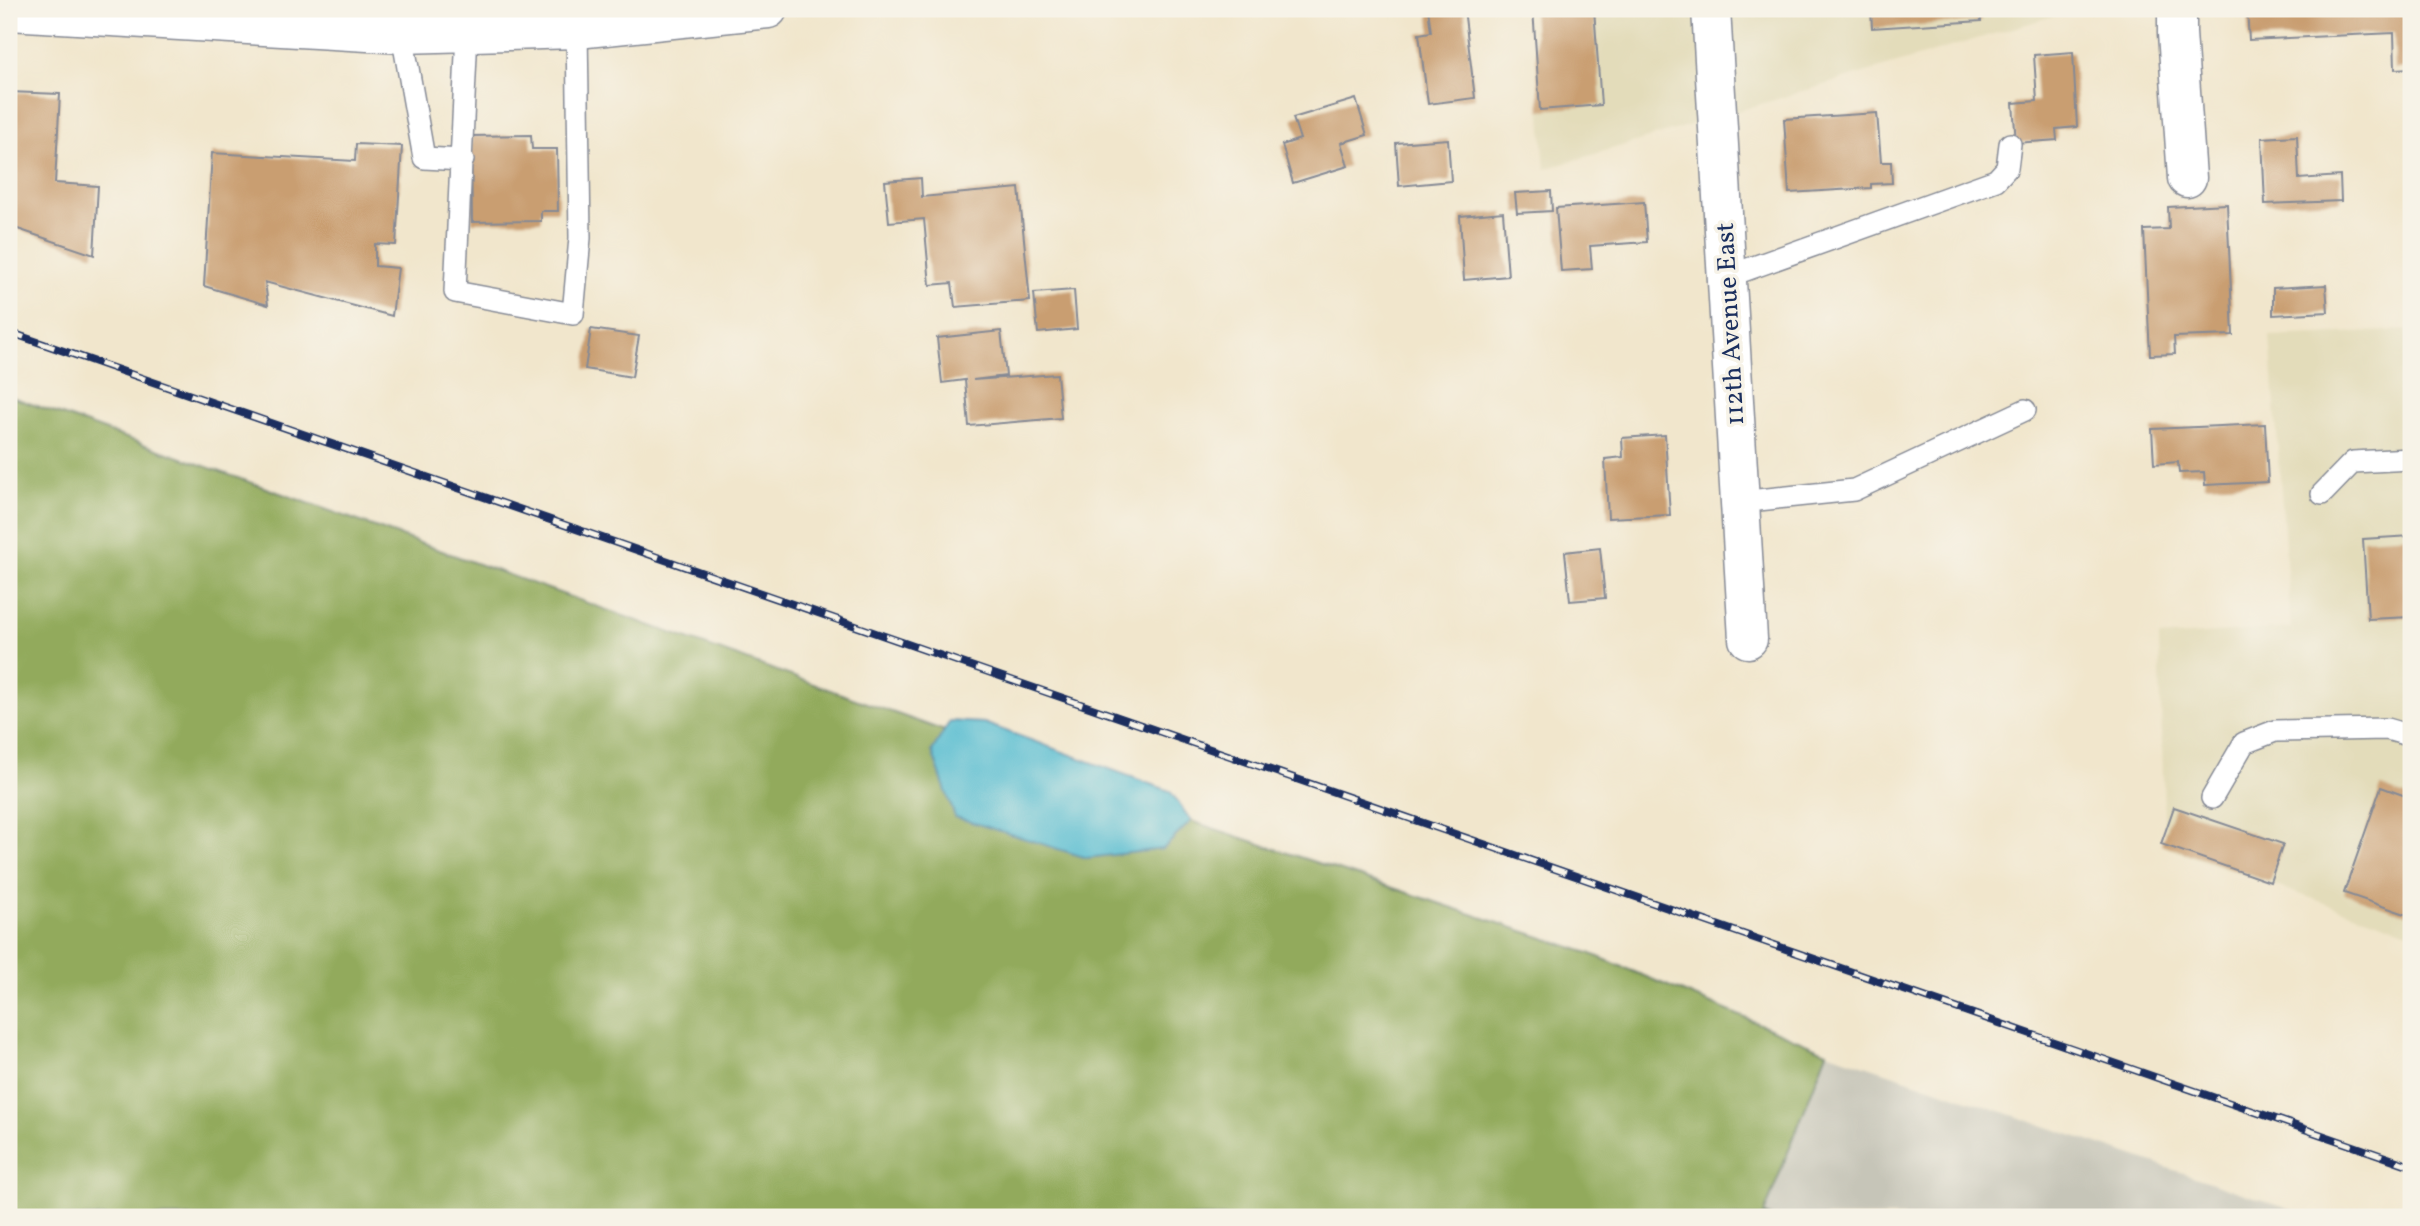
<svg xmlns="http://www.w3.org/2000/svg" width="2420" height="1226" viewBox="0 0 2420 1226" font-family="Vollkorn,serif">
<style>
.built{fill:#e3dcba}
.industrial{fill:#c6c5b8}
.forest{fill:#92aa5b;stroke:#566c5c;stroke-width:2}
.water{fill:#53bbd0;stroke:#377597;stroke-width:2}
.building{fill:#c99e71}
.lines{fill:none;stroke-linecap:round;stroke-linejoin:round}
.service-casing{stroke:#868a95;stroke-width:24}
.minor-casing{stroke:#868a95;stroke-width:41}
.secondary-casing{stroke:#868a95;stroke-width:41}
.service{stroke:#fff;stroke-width:21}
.minor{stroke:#fff;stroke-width:38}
.secondary{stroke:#fff;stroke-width:38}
.rail-casing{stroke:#1b2f5e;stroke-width:8}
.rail{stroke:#f7f3e8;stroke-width:5;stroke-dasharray:16;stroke-linecap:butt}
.labels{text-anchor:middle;stroke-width:7;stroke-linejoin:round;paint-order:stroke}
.street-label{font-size:26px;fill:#1b2f5e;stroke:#f7f3e8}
</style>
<rect width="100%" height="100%" fill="#f7f3e8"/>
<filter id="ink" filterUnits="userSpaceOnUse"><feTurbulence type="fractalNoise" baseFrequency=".0143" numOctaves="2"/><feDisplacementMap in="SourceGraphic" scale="14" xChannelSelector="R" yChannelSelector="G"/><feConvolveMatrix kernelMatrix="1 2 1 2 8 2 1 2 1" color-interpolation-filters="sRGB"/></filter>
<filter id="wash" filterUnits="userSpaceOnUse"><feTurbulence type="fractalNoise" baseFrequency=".00686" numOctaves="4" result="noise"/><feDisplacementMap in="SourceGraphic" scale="28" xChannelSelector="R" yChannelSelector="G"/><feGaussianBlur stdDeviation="1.57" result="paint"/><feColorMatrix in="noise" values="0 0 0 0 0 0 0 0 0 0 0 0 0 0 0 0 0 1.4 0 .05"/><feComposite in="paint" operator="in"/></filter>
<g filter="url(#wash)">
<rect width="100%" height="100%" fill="#f1e6cc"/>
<!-- built -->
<path class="built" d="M1533,9H2076L1545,169Z
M2411,330V933L2165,847L2159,637L2291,628L2270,336Z"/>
<!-- industrial -->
<path class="industrial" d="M1827,1052L2312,1217H1769L1764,1214Z"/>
<!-- forest -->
<path class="forest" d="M9,396L945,731L932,751L1163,849L1191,821L1589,953L1827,1052L1764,1214L1769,1217H9Z"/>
<!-- water -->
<path class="water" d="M950,721L984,723L1170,791L1191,821L1163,849L1087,858L955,817L932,751Z"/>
<g id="blocks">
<!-- building -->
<path class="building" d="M1428,9H1464L1475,98L1428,104L1419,34L1431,32Z
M1533,9H1594L1601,105L1540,110Z
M1871,9H1980L1981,21L1872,28Z
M2247,9H2411V68L2395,69L2394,33L2249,40Z
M2073,52L2077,127L2056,129L2057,140L2016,143L2013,103L2037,101L2034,55Z
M9,92L60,94L55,183L98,186L94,255L9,226Z
M1356,99L1367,135L1341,143L1348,166L1293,183L1282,145L1300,139L1293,118Z
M1877,113L1881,162H1891L1892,183L1871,184V188L1789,193L1784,119Z
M531,135L532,149H557L558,211H541V221L472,222L471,136Z
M2297,136L2299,179L2340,176L2341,201L2265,204L2262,138Z
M1448,139L1451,181L1399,186L1396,143Z
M356,144L402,146L396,245L375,244V266L398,268L392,316L265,282L268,305L204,286L212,153L355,161Z
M921,178L922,197L1019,188L1030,301L955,307L952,283L930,285L924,219L889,222L885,181Z
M1551,191L1552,211L1517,213L1515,193Z
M1644,202L1647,242L1590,246L1592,269L1561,271L1556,208Z
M2227,204L2233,335L2174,337L2175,354L2150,355L2144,230L2169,229L2168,207Z
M1503,212L1508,276L1464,280L1460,216Z
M2326,285L2328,312L2273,315V288Z
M1074,290L1077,329L1038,333L1034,293Z
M591,329L639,336L632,377L585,369Z
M1001,331L1006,376L973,380L1057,374L1061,418L969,426L965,380L942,383L937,338Z
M2265,424L2268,482L2205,485L2204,472L2179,473L2178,462L2154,464L2152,429Z
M1665,435L1670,515L1608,518L1605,459L1623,457L1622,438Z
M2411,536V617L2368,619L2363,539Z
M1600,548L1605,598L1570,601L1565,552Z
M2381,787L2411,798V916L2344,893Z
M2174,807L2283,844L2270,882L2161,844Z"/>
</g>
</g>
<g filter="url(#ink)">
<use href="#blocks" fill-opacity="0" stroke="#868a95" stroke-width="2"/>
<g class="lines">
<!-- service casing -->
<g class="service-casing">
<path id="service" d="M467,33L455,292L573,314L580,238L577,29
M402,34L424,158L463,160
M1726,277L1996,180L2007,168L2010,144
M2322,494L2353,462L2411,459
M1739,502L1854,490L2025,410
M2212,798L2244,743L2275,731L2387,729L2411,736"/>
</g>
<!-- minor casing -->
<g class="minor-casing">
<path id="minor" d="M1711,9L1748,639
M2177,9V33L2187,178"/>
</g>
<!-- secondary casing -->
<g class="secondary-casing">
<path id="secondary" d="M9,11L402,34L577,29L768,9"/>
</g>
<!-- service -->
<use href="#service" class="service"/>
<!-- minor -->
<use href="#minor" class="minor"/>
<!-- secondary -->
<use href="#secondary" class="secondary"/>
<!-- rail casing -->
<g class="rail-casing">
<path id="rail" d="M9,332L2411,1166"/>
</g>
<!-- rail -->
<use href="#rail" class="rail"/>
</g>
</g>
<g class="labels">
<!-- street labels -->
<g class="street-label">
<text transform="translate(1729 324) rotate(-93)" y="9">112th Avenue East</text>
</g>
</g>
<!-- margin -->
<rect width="2420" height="1226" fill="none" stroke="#f7f3e8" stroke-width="35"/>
</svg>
